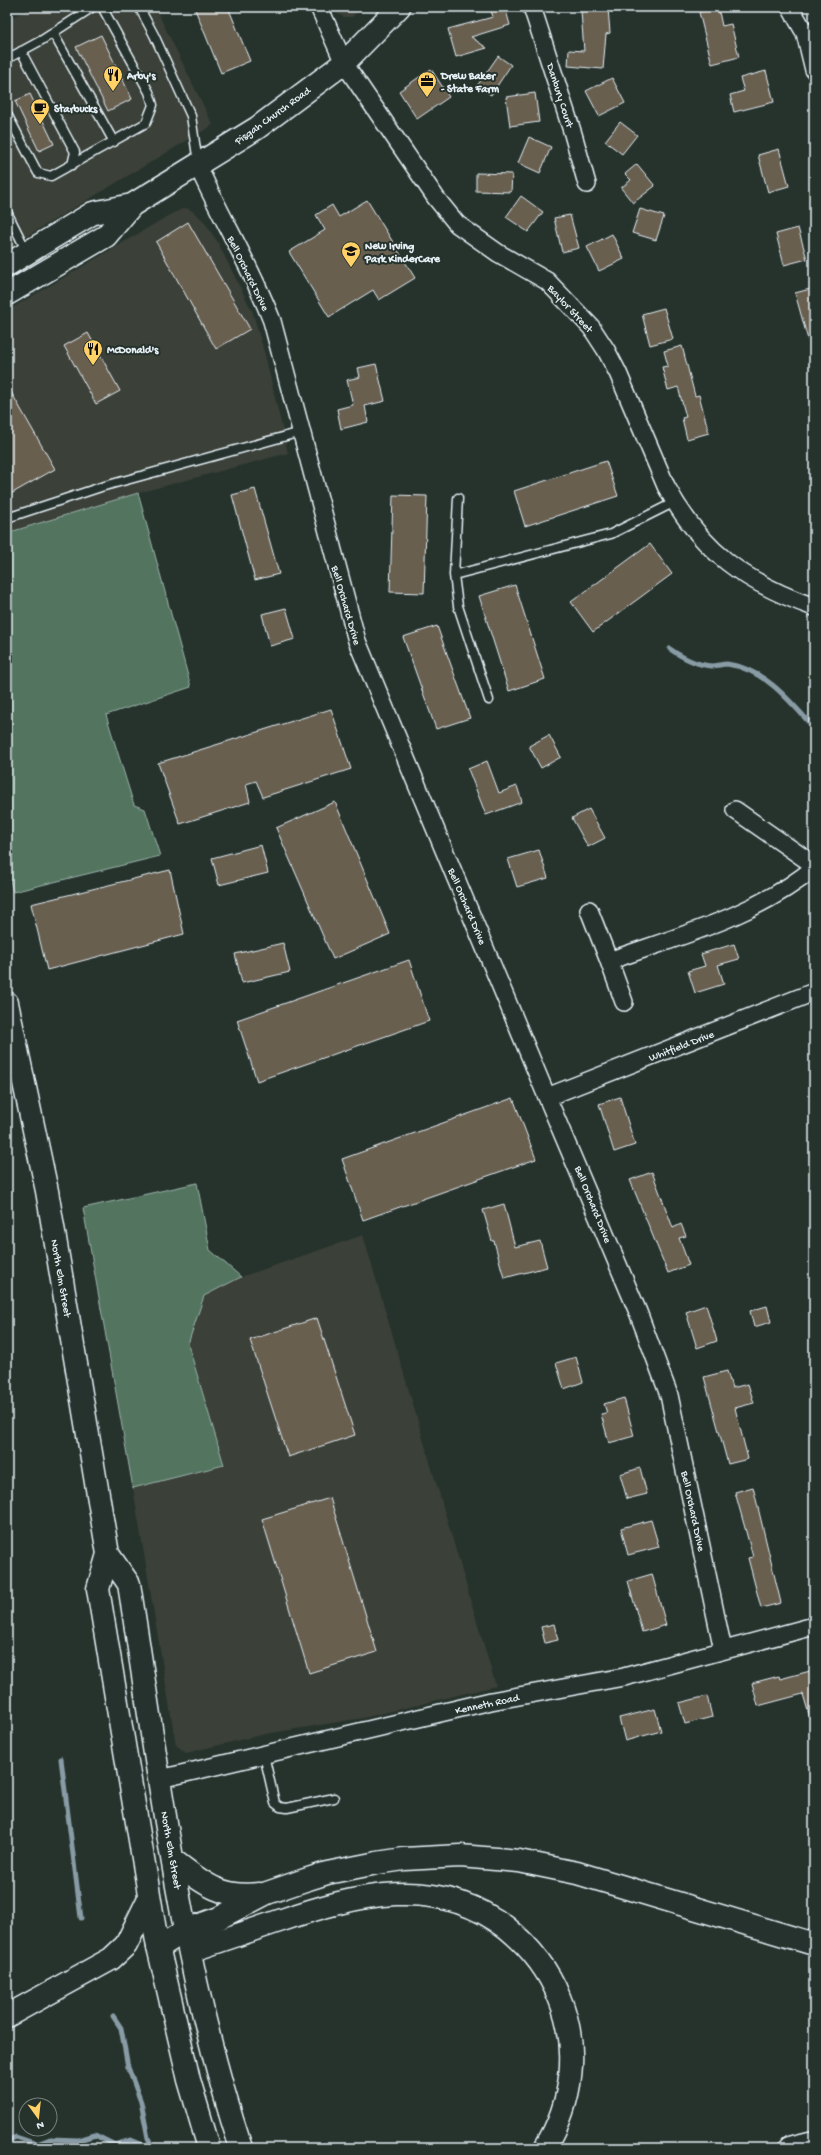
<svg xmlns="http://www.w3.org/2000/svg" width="821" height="2155" viewBox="0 0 821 2155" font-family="'Gochi Hand',sans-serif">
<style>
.built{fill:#3a4038}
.green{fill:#52745f;stroke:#9db2ac}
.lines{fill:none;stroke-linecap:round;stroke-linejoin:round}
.stream{stroke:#899ca6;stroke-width:5}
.building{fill:#675e50;stroke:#e8f1f8}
.service-casing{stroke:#e8f1f8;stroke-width:11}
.minor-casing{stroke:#e8f1f8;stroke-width:20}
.secondary-casing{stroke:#e8f1f8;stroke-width:25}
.motorway-casing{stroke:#e8f1f8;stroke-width:25}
.service{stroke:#26332d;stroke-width:8}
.minor{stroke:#26332d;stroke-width:17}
.secondary{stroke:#26332d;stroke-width:22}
.motorway{stroke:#26332d;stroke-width:22}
.labels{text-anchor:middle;stroke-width:4;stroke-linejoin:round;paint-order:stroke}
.poi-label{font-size:11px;font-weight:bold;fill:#e8f1f8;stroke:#26332d;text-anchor:start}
.street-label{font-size:11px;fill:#e8f1f8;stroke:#26332d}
</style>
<rect width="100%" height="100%" fill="#26332d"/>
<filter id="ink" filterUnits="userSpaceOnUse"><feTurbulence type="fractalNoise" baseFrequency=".025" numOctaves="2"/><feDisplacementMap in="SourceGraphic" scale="8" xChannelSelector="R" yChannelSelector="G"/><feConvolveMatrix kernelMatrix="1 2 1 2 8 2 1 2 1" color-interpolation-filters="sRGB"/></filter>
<g filter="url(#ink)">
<!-- built -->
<path class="built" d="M33,7H155L213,125L7,248V20Z
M334,7H362L352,17H344L336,13Z
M185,208L191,210L203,220L217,241L253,313L265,355L288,453L138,493L7,533V311L173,213Z
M363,1235L496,1686L363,1718L265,1734L186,1753L176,1745L133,1488L224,1465L188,1344L204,1296L241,1277Z"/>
<!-- green -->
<path class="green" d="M138,493L191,687L106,715L134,805L145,809L160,856L13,892L7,868V533Z
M197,1183L210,1250L241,1277L204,1296L188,1344L224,1465L133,1488L83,1208Z"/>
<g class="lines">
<!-- stream -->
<path class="stream" d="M670,649C683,658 696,665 712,666C717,666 722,664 727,664C765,669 791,702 814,728
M61,1759L81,1918
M113,2016L121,2028L128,2067L141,2102L148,2138L153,2148
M7,2141L16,2137L37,2144L50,2139L79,2140L95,2135L115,2145L131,2140L150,2148"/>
</g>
<!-- building -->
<path class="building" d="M194,7H228L250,61L221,73Z
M490,7H505L510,25L471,37L487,48L456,57L448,29L493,17Z
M718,7L722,26L731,24L739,57L712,64L699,12Z
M608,8L610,33L606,34L603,69L568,66L569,50L584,51L581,11Z
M101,35L132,99L108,111L76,47Z
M498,56L511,65L491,95L477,86Z
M431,69L449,97L417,119L399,91Z
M766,71L774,102L734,112L730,95L744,91L740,78Z
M612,78L625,103L599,116L586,91Z
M535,93L539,122L510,126L506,97Z
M30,94L54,144L39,151L15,101Z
M620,122L637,135L622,154L605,141Z
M529,137L551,147L540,173L518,163Z
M779,149L789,186L768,192L758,155Z
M637,164L655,186L633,203L621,188L631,180L625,174Z
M476,173L512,174L511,192L476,191Z
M521,196L543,212L528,232L506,217Z
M367,200L415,278L379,300L373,290L329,317L289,252L325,230L316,215L332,205L339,217Z
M640,209L664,216L656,240L632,233Z
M570,215L579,248L562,252L554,218Z
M188,222L250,329L216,349L156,242Z
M798,228L807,259L784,265L776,234Z
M612,234L624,259L599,271L587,247Z
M814,288V347H810L795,293Z
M664,308L673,339L650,345L642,314Z
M88,333L120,391L96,404L64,346Z
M682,346L695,396L699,395L709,433L687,439L682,418L686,417L678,387L668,390L662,367L668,366L664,351Z
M376,364L385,401L365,406L368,422L341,429L337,409L353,405L347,380L360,377L358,368Z
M7,385L55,469L7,496Z
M606,461L618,496L525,526L514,491Z
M255,489L279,574L255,580L232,495Z
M393,495L427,496L424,593L390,592Z
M650,544L672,574L593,632L571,602Z
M515,585L545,679L509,691L479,596Z
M286,608L295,639L270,646L262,614Z
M437,626L470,718L436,729L403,637Z
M331,709L351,769L263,797L256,781L246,784L250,802L180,824L158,763Z
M549,735L561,757L541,768L529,746Z
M487,761L499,793L517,786L522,802L486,815L468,769Z
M335,802L390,934L333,959L276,828Z
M589,809L605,838L588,847L572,818Z
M261,845L268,873L219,885L212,858Z
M539,850L548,878L517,887L508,859Z
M170,870L184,934L47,970L31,904Z
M283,943L290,972L242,983L235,954Z
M734,944L739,959L718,965L724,984L695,993L688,971L705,966L701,954Z
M409,960L429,1021L257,1081L237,1020Z
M620,1097L635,1145L614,1152L599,1104Z
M513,1098L536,1159L363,1220L342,1159Z
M652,1172L673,1228L681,1224L686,1236L679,1238L689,1265L668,1273L630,1180Z
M504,1204L515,1247L540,1241L547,1267L504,1278L494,1241H492L483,1210Z
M706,1305L717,1341L697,1348L686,1312Z
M767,1306L771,1322L754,1327L750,1311Z
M317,1318L355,1435L288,1457L250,1340Z
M576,1357L583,1382L564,1389L556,1363Z
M727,1371L732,1388L748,1384L754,1403L735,1408L748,1459L728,1464L704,1377Z
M624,1398L634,1436L609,1443L601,1414L607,1413L604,1404Z
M640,1468L647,1494L627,1499L620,1474Z
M753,1487L781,1603L761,1608L748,1558L753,1557L735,1492Z
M330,1498L377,1652L309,1673L262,1519Z
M651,1520L659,1547L628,1555L621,1528Z
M652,1574L666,1625L642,1632L628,1581Z
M554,1624L558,1640L545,1643L541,1627Z
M814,1670V1717L810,1718L803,1694L758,1706L752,1683L779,1676L780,1679Z
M707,1696L712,1717L685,1724L679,1703Z
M655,1709L661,1731L625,1741L619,1718Z"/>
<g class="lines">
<!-- service casing -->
<g class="service-casing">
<path id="service" d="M139,7L154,35L191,116L198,163
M53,33L114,142
M21,51L75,152L72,165
M7,59L42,40L93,7
M7,114L38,173L51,176L146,123L153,105L149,92L102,7
M7,212L27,252
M7,518L101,487L301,432
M454,575L458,498
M489,700L458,606L454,575L611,534L675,502
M264,1755L275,1803L280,1807L287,1808L334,1798"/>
</g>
<!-- minor casing -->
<g class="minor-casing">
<path id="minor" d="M319,7L344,63L436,198L457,224L498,253L547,281L591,327L606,350L618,373L666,486C701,552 746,583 814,607
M532,7L573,134L587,184
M790,7L805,33L814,70
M198,166C221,218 252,268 272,321L357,641L547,1097L638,1312L669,1395L723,1650
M735,810L814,865
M589,910L609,961C679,936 756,916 814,868
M609,961L624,1002
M547,1097L814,992
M160,1779L491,1701L624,1677L814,1626"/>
</g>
<!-- secondary casing -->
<g class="secondary-casing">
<path id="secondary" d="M7,265L93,213L132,205L257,128L344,63L399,7
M7,294L106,236L132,205
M7,1003L47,1191L108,1554L129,1584C159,1773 181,1966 241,2148
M108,1554L98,1589L157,1942L189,2080L209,2148"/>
</g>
<!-- motorway casing -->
<g class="motorway-casing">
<path id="motorway" d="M173,1860C203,1883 221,1899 260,1894
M158,1948L186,1930L219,1918L267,1893L302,1881L327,1873L377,1863L404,1859L460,1856L519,1861L577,1873L814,1944
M190,1951C220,1941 250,1931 279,1921C356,1895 436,1873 507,1928C530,1947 548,1969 559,1997C580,2047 573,2102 545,2148
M7,2016L111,1959L126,1945L149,1898
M790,2148L814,2142"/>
</g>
<!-- service -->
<use href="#service" class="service"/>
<!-- minor -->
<use href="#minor" class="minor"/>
<!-- secondary -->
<use href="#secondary" class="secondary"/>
<!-- motorway -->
<use href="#motorway" class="motorway"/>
</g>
</g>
<!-- icons -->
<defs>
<g id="restaurant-pin" transform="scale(1)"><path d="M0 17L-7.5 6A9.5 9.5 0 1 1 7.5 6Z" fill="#ffd166" stroke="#26332d"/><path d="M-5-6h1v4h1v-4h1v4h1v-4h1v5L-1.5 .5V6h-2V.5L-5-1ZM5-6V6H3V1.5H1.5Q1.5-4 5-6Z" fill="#111"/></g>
<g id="office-pin" transform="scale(1)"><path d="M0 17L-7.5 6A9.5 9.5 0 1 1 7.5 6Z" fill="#ffd166" stroke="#26332d"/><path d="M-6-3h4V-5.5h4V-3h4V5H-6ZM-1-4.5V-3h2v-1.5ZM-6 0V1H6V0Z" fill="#111"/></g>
<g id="cafe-pin" transform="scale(1)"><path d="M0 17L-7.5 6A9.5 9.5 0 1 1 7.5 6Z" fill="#ffd166" stroke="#26332d"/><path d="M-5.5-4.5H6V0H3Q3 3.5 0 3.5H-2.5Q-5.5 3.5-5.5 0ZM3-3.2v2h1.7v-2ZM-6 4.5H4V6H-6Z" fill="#111"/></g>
<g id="school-pin" transform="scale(1)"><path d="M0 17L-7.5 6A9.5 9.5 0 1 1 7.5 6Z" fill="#ffd166" stroke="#26332d"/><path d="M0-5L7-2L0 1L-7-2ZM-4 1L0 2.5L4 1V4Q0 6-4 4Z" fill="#111"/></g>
</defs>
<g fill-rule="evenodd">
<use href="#restaurant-pin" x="113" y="75"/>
<use href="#office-pin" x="427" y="81"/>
<use href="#cafe-pin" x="40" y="108"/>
<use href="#school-pin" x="351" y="251"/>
<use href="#restaurant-pin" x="93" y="349"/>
</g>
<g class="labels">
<!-- poi labels -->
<g class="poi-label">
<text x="127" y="79">Arby's</text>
<text x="441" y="79">Drew Baker<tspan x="441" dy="13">- State Farm</tspan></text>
<text x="54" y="112">Starbucks</text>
<text x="365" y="249">New Irving<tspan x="365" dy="13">Park KinderCare</tspan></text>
<text x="107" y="353">McDonald's</text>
</g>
<!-- street labels -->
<g class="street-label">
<text transform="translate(561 95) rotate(72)" y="4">Danbury Court</text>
<text transform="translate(272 115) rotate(-36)" y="4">Pisgah Church Road</text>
<text transform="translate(249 273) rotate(64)" y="4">Bell Orchard Drive</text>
<text transform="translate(571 308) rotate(47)" y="4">Baylor Street</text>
<text transform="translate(347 605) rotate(74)" y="4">Bell Orchard Drive</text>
<text transform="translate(468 906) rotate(67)" y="4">Bell Orchard Drive</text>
<text transform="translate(681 1045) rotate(-21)" y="4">Whitfield Drive</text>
<text transform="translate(594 1204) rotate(68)" y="4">Bell Orchard Drive</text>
<text transform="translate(62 1278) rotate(80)" y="4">North Elm Street</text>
<text transform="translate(694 1511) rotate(78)" y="4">Bell Orchard Drive</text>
<text transform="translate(487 1703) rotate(-12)" y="4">Kenneth Road</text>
<text transform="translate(172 1850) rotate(80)" y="4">North Elm Street</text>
</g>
</g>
<!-- margin -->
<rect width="821" height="2155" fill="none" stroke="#26332d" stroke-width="24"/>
<rect x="12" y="12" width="797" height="2131" fill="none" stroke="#e8f1f8" stroke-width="1.5" filter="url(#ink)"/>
<!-- north arrow -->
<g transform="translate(38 2117) rotate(165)"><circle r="19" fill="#26332d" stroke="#747f7e"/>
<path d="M0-3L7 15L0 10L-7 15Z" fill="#ffd166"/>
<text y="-6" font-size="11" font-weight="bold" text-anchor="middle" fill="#e8f1f8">N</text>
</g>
</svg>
